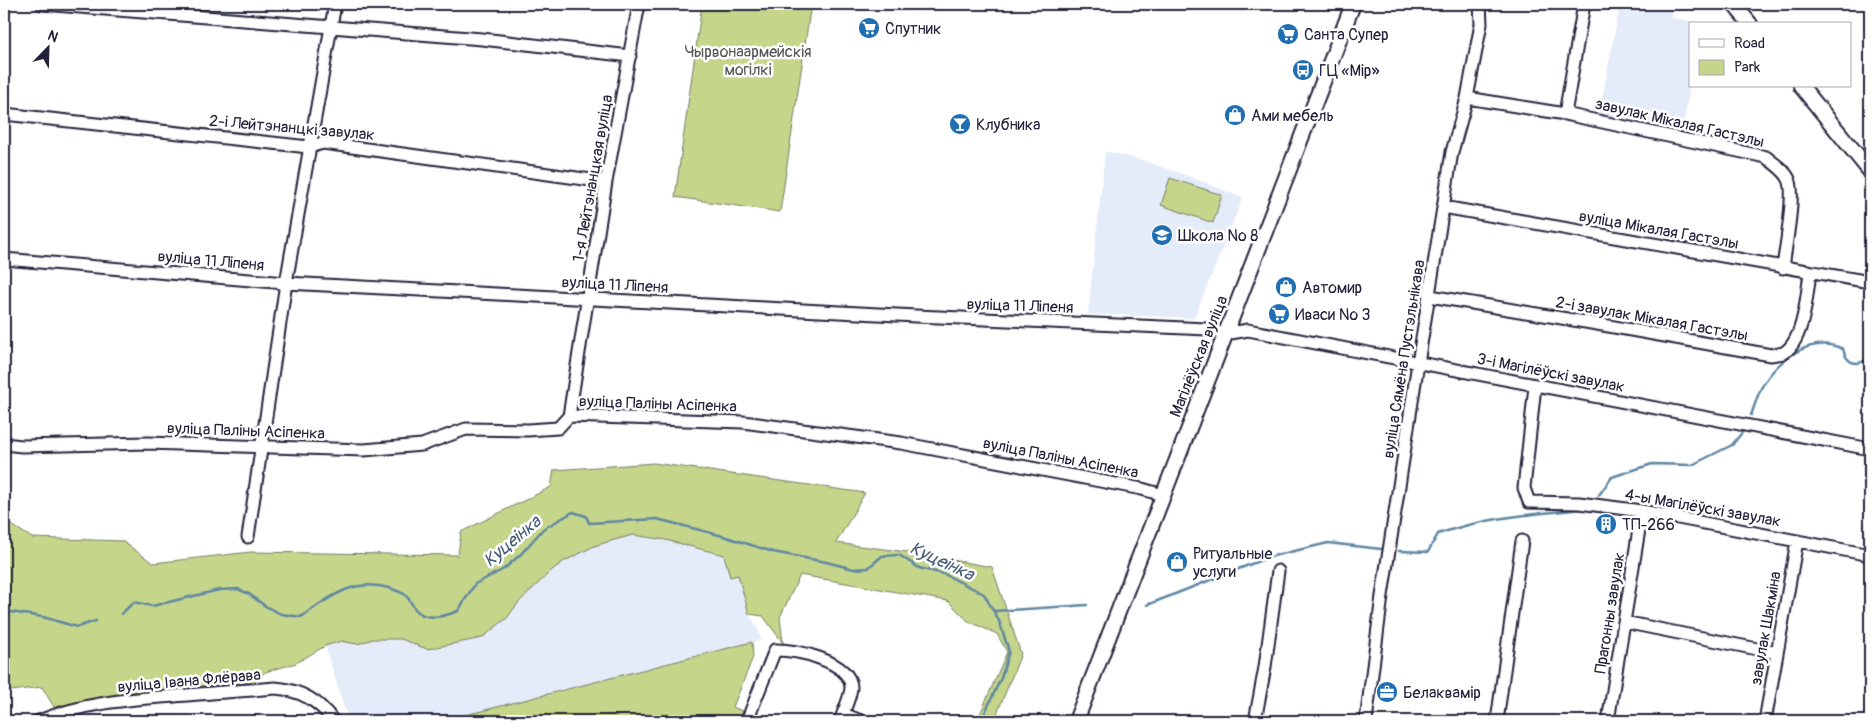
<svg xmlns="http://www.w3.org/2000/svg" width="1874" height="725" viewBox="0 0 1874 725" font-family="Pangolin,sans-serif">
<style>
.built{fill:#e4ebf9}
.green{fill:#c5d68b;stroke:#747c63}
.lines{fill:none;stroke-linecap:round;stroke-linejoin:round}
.stream{stroke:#5f86a3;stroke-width:2.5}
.minor-casing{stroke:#22223b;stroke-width:15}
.major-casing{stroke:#22223b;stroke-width:18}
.minor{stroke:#fff;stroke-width:11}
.major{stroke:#fff;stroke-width:14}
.labels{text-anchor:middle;stroke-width:5;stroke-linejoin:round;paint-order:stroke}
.poi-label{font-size:16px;fill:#22223b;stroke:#fff;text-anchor:start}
.park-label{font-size:16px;fill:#535853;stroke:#fff}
.street-label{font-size:16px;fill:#22223b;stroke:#fff}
.water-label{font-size:18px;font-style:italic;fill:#455c78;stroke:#fff}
</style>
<rect width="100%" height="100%" fill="#fff"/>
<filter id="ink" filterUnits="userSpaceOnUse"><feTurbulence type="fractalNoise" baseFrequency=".02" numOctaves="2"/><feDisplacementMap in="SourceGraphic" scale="10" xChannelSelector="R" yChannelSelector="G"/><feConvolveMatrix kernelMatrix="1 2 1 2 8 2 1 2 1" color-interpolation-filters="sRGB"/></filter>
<g filter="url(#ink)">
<!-- built -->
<path class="built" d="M1620,4H1674L1672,18L1700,23L1690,24V85L1682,133L1599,115Z
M1105,151L1138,159L1186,175L1243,198L1194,318L1088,314Z
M633,534L666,540L724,555L730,577L738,574L749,614L758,629L761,640L442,721H351L345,710L325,646L341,641L357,644L373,639H401L427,649L507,618L518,603L552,570L563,561L594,546Z"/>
<!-- green -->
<path class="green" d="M702,4H811L780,212L675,197Z
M1170,178L1222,195L1213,223L1161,205Z
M654,463L865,493L836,543L908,552L992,567L1021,654L994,721H977L1007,652L997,634L968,621L948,601L800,575L780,617L783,643L763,616L749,614L738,575L730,577L724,555L666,540L633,535L614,540L594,546L563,562L552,570L518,603L507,618L482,638L427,649L401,639H373L357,644L341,641L325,646L296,663L265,672L255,682L138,691L54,707L42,687L4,692V520L32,538L122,541L153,563L251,552L458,555L461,532L551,487L554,470Z
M752,642L753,657L733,707L747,713L744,721H442Z"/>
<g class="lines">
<!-- stream -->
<path class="stream" d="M1751,415C1755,405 1758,392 1764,383C1781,357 1812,335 1843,349C1847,365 1857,366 1870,358
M1599,495L1612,477L1652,464L1692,465L1732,445L1745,429
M1399,551L1428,552L1438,534C1487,517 1532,514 1583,509
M1147,605L1269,557L1328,543L1381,549
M4,611L43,617L77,627L96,621
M994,611L1087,605
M121,614L134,602L152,606L219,590L238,589L249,594L265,606L281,614L301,617C330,597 352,578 389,588C394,590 399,591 404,594C410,598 410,603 415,609C425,622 446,616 458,611L475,584L504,569L521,554L543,529L573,512L586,516L589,523L657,519L723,536L773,552L826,562L854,569L868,568L882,556L899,555L919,568L944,574L984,594L999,621L1009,651L1001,678L981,721"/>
<!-- minor casing -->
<g class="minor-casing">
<path id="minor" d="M42,4L482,39L630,56
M1467,98L1565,114L1766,157C1774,164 1787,171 1790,182C1795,198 1785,249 1783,268
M4,114L309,147L323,143L606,182
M1565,114L1584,4
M1443,207L1870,282
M4,259L286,283L916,316L1207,329L1225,334L1248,330L1870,449
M1430,296L1603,325L1771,355C1775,354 1780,354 1783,353C1804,342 1807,294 1810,272
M1535,386L1524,488L1529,502L1579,503L1642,511L1870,555
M569,416L606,182L639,4
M4,444L22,446L148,443L364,450L422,445L466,429L528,430L558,428L569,416L743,422L901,443L1142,489L1163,495
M248,537L286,283L335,4
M1624,622L1777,653
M843,714L861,721
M39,721C82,703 129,699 175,696C208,693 242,691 275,688C300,690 319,700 333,721
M747,721L775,650C795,649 850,661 851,687C851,696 843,713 840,721
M1255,721L1265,667L1278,571
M1366,721L1382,596L1418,363L1452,152L1467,98L1481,24L1480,4
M1497,721L1522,541
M1608,721L1642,511
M1765,721L1797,541"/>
</g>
<!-- major casing -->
<g class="major-casing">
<path id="major" d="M1734,4L1750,24
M1801,86L1870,171
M1076,721L1353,4"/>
</g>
<!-- minor -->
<use href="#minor" class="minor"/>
<!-- major -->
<use href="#major" class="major"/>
</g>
</g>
<!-- icons -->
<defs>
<g id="supermarket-disc" transform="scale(1.125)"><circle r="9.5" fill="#1f6fb2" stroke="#fff"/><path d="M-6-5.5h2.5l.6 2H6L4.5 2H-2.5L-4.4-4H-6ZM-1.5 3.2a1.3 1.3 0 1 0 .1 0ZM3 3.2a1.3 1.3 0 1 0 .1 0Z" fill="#fff"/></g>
<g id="bus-disc" transform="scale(1.125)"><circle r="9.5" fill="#1f6fb2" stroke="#fff"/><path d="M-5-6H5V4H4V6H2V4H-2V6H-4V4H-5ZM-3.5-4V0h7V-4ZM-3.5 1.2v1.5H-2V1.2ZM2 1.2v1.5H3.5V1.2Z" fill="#fff"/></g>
<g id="shop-disc" transform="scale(1.125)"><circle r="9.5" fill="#1f6fb2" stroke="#fff"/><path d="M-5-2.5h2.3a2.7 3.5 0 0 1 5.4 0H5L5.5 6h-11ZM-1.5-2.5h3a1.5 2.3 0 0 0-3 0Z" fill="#fff"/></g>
<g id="bar-disc" transform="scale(1.125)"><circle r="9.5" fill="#1f6fb2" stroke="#fff"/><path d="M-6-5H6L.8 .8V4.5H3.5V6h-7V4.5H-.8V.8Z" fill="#fff"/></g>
<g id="school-disc" transform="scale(1.125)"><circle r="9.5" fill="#1f6fb2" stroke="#fff"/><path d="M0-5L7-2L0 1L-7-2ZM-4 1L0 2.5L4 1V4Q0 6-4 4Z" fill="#fff"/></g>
<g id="building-disc" transform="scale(1.125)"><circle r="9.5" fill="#1f6fb2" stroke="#fff"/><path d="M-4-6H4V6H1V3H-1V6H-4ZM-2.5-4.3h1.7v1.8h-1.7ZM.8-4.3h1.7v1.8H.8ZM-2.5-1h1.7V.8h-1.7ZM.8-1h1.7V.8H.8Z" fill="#fff"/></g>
<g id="office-disc" transform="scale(1.125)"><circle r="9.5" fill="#1f6fb2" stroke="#fff"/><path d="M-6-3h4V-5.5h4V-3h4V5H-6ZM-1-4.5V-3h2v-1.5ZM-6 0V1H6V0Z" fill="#fff"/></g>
</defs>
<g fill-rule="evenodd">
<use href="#supermarket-disc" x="869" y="28"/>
<use href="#supermarket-disc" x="1288" y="34"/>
<use href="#bus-disc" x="1303" y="70"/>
<use href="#shop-disc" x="1235" y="115"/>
<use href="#bar-disc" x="960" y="124"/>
<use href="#school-disc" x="1162" y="235"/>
<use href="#shop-disc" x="1286" y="287"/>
<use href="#supermarket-disc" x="1279" y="314"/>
<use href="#building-disc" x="1606" y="524"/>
<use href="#shop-disc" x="1177" y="562"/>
<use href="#office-disc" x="1387" y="692"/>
</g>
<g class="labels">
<!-- poi labels -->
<g class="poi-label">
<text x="885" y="34">Спутник</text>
<text x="1304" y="40">Санта Супер</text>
<text x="1319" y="76">ГЦ «Мір»</text>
<text x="1251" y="121">Ами мебель</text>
<text x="976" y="130">Клубника</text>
<text x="1178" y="241">Школа № 8</text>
<text x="1302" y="293">Автомир</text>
<text x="1295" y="320">Иваси № 3</text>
<text x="1622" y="530">ТП-266</text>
<text x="1193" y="559">Ритуальные<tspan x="1193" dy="18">услуги</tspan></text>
<text x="1403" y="698">Белаквамір</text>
</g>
<!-- park labels -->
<g class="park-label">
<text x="748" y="57">Чырвонаармейскія<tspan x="748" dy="18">могілкі</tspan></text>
</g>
<!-- street labels -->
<g class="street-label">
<text transform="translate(1680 122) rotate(13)" y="6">завулак Мікалая Гастэлы</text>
<text transform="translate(292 127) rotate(5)" y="6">2-і Лейтэнанцкі завулак</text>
<text transform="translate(592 178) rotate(-80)" y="6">1-я Лейтэнанцкая вуліца</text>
<text transform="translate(1659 229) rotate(10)" y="6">вуліца Мікалая Гастэлы</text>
<text transform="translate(211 260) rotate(5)" y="6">вуліца 11 Ліпеня</text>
<text transform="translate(615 284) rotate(3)" y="6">вуліца 11 Ліпеня</text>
<text transform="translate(1020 305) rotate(2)" y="6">вуліца 11 Ліпеня</text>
<text transform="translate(1652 318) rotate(10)" y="6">2-і завулак Мікалая Гастэлы</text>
<text transform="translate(1198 356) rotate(-68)" y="6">Магілёўская вуліца</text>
<text transform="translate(1403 359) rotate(-81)" y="6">вуліца Сямёна Пустэльнікава</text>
<text transform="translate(1551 372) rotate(11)" y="6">3-і Магілёўскі завулак</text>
<text transform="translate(658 403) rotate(2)" y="6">вуліца Паліны Асіпенка</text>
<text transform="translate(246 430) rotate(2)" y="6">вуліца Паліны Асіпенка</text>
<text transform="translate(1061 457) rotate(11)" y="6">вуліца Паліны Асіпенка</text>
<text transform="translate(1703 507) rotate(10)" y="6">4-ы Магілёўскі завулак</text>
<text transform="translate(1609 613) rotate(-81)" y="6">Прагонны завулак</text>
<text transform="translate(1765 628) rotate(-80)" y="6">завулак Шакміна</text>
<text transform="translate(189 680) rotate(-5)" y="6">вуліца Івана Флёрава</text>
</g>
<!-- water labels -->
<g class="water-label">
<text transform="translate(512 541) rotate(-40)" y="6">Куцеінка</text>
<text transform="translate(942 561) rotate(25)" y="6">Куцеінка</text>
</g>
</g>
<!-- margin -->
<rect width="1874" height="725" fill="none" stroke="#fff" stroke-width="20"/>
<rect x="10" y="10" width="1854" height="705" fill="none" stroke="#22223b" stroke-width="2" filter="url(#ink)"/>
<!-- legend -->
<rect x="1689" y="22" width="162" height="65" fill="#ffffff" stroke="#a7a7b1"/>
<rect x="1699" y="39" width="25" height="8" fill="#ffffff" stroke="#a7a7b1"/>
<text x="1734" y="48" font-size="15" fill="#22223b">Road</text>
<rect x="1699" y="60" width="25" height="15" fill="#c5d68b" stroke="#a7a7b1"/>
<text x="1734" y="72" font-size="15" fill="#22223b">Park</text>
<!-- north arrow -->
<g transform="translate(48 48) rotate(23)" stroke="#ffffff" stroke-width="4" paint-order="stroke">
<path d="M0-4L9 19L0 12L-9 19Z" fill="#22223b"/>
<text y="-8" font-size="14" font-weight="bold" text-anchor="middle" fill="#22223b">N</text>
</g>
</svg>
